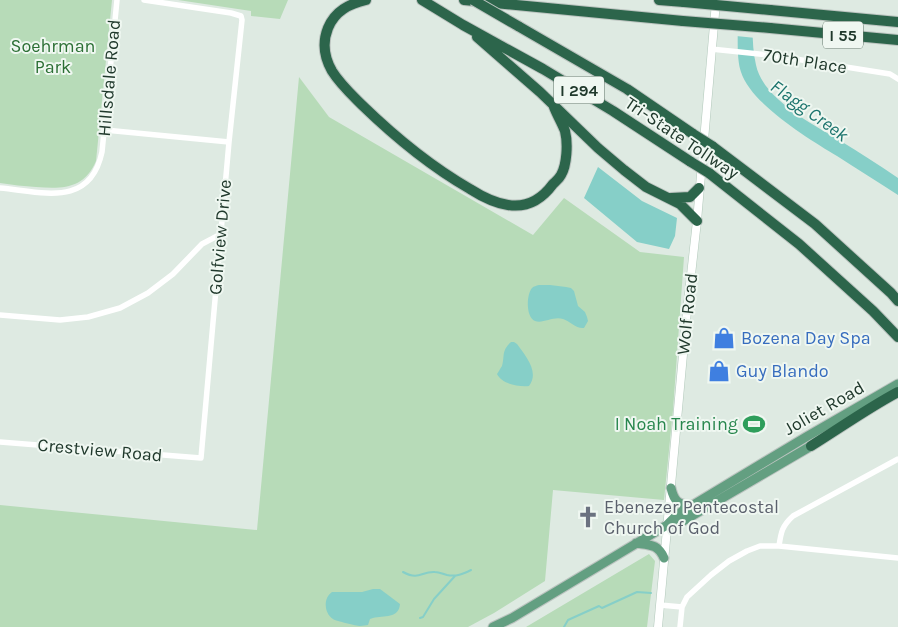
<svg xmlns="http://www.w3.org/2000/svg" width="898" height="627" viewBox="0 0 898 627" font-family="Karla,sans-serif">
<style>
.green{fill:#b7dbb8}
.water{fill:#86cfc8}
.pier{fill:#deeae2}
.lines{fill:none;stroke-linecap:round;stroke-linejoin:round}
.stream{stroke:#86cfc8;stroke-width:2}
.secondary-casing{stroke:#b2c9bb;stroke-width:9}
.primary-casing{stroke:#bcc4c0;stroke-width:11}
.highway-casing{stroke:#bcc4c0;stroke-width:12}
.street{stroke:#fff;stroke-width:5.5}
.secondary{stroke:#fff;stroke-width:8}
.primary{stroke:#639f81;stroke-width:9}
.highway{stroke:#2c654b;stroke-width:10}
.highway-bridge-casing{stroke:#bcc4c0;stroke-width:12;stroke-linecap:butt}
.highway-bridge{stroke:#2c654b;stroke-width:10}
.labels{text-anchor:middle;stroke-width:4;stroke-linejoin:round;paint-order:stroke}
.shield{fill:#eff7f1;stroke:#5e7267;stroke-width:1}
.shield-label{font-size:16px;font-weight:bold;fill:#20392c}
.park-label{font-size:18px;fill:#2b6f34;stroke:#eff7f1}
.street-label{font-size:18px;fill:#20392c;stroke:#eff7f1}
.shop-label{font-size:18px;fill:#366cbe;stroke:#eff7f1;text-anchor:start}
.leisure-label{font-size:18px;fill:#27864d;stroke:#eff7f1;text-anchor:end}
.worship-label{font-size:18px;fill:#5b616d;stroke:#eff7f1;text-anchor:start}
.water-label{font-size:19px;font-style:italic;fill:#1b746d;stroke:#eff7f1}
</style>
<rect width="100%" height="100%" fill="#deeae2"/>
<!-- green -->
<path class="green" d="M0,0H112L96,161C84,189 63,189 36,187C24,186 12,185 0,183Z
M178,0H288L280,19L251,16V11Z
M299,77L329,117L533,235L564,198L640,252L684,257L673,410L664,500L553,490L545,581L494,613L468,627H0V505L257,530Z
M649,554L655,561L647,627H526Z"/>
<!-- water -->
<path class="water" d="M739,0H753C753,21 751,44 756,65C763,99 812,124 839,140C859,152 879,165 898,178V195C878,182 857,169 837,156C809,139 751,104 741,72C735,55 739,19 739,0Z
M598,167L642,201L677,218L675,236L669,249L637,242L584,198Z
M539,285H550L566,287L571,288L574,291L578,306L585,312L587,317L588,321L584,328C576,329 570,321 563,319C553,316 543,324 535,321C526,318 526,295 532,288C534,286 536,286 539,285Z
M511,342H514L517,344C525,355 540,372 529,386C518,387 502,384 497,374C499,371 500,369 502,366C505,356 501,351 511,342Z
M373,589H380L400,604C399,619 384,615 373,618L370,619L368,625C366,625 363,626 360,626C357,626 336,621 333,619C324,613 323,598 332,592H362Z"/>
<!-- pier -->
<path class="pier" d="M737,0H756V38L736,36Z"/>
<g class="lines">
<!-- stream -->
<path class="stream" d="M403,572C420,581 421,571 435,572C439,572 443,574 447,575C456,577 463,574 471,570
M420,618L423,617L434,599L455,576
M564,627L568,620L599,606L602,608L637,592L651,593"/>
<!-- secondary casing -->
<g class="secondary-casing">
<path id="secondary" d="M658,627L687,311L697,221L716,2"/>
</g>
<!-- primary casing -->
<g class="primary-casing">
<path id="primary" d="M671,488C674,501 678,505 692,505
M667,525L683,521L811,446
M636,543C650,545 658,544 664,558
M493,627L512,618L667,525L678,514L693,505L806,437L898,384"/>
</g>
<!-- highway casing -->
<g class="highway-casing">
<path id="highway" d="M366,0C349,4 335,11 328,28C322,43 324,57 332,71C340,84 352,95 362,105C395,137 430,166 470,189C481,196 494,203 508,205C527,208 542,199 553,184C556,181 559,179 561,175C567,165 568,143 565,131C562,123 557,115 554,107
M422,0L463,25L543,69L613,111L691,162
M464,0L683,21
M659,0L684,2
M770,10L898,22
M518,26L627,89L693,134
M770,28L898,40
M477,37L540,92L598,148L624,170L646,187L680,204L697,221
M712,146L815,224L891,293L898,301
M709,173L799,244L873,311L898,337
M671,198L690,197L699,188
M811,446C840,428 868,408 898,392"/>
</g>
<!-- street -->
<path class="street" d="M711,49L770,55L890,74L898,79
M105,130L229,142
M0,188C43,192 90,208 102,152L117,0
M0,315L60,320L88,317L120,308L148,293L173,274L202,244L221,234
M0,442L201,458L229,142L242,20L241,16L231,13L144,0
M779,546C781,532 782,526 793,516L898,459
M660,605L682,607
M680,627L682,607L687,597L711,575L729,561L747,551L760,546H779L898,558"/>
<!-- secondary -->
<use href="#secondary" class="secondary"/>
<!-- primary -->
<use href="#primary" class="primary"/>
<!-- highway -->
<use href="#highway" class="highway"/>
<!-- highway-bridge casing -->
<g class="highway-bridge-casing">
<path id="highway-bridge" d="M473,0L518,26
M684,2L770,10
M683,21L770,28
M693,134L712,146
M691,162L709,173"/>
</g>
<!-- highway-bridge -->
<use href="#highway-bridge" class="highway-bridge"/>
</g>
<!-- icons -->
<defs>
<g id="shop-bare" transform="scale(1.725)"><path d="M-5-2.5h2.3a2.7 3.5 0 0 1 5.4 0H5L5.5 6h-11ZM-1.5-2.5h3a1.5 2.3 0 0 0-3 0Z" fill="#3f7fe0" stroke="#eff7f1" stroke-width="2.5" paint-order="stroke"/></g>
<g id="stadium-bare" transform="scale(1.725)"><path d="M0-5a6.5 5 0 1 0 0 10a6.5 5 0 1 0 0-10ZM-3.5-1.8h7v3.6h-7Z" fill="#2e9e5b" stroke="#eff7f1" stroke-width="2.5" paint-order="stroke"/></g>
<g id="church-bare" transform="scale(1.725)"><path d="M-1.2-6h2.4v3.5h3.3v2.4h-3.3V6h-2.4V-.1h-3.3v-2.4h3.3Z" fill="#6b7280" stroke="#eff7f1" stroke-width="2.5" paint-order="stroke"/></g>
</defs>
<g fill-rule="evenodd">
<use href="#shop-bare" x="724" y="338"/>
<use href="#shop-bare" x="719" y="371"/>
<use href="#stadium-bare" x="754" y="424"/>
<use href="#church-bare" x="588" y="517"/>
</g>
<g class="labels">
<!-- shield labels -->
<g class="shield">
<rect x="823" y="21.5" width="40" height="27" rx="4"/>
<rect x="554" y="76.5" width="50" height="27" rx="4"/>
</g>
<g class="shield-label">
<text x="843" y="41">I 55</text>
<text x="579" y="96">I 294</text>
</g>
<!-- park labels -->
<g class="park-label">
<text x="53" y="52">Soehrman<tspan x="53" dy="21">Park</tspan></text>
</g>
<!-- street labels -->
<g class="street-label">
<text transform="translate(805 61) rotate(9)" y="6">70th Place</text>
<text transform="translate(109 78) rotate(-85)" y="6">Hillsdale Road</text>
<text transform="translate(682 138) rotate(34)" y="6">Tri-State Tollway</text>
<text transform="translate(220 237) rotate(-85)" y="6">Golfview Drive</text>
<text transform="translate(687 314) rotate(-84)" y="6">Wolf Road</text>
<text transform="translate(824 408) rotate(-30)" y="6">Joliet Road</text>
<text transform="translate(100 450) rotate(5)" y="6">Crestview Road</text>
</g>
<!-- shop labels -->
<g class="shop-label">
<text x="741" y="344">Bozena Day Spa</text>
<text x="736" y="377">Guy Blando</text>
</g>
<!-- leisure labels -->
<g class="leisure-label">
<text x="738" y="430">I Noah Training</text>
</g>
<!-- worship labels -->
<g class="worship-label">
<text x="604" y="513">Ebenezer Pentecostal<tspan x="604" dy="21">Church of God</tspan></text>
</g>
<!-- water labels -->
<g class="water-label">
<text transform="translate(810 110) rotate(36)" y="7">Flagg Creek</text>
</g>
</g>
</svg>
